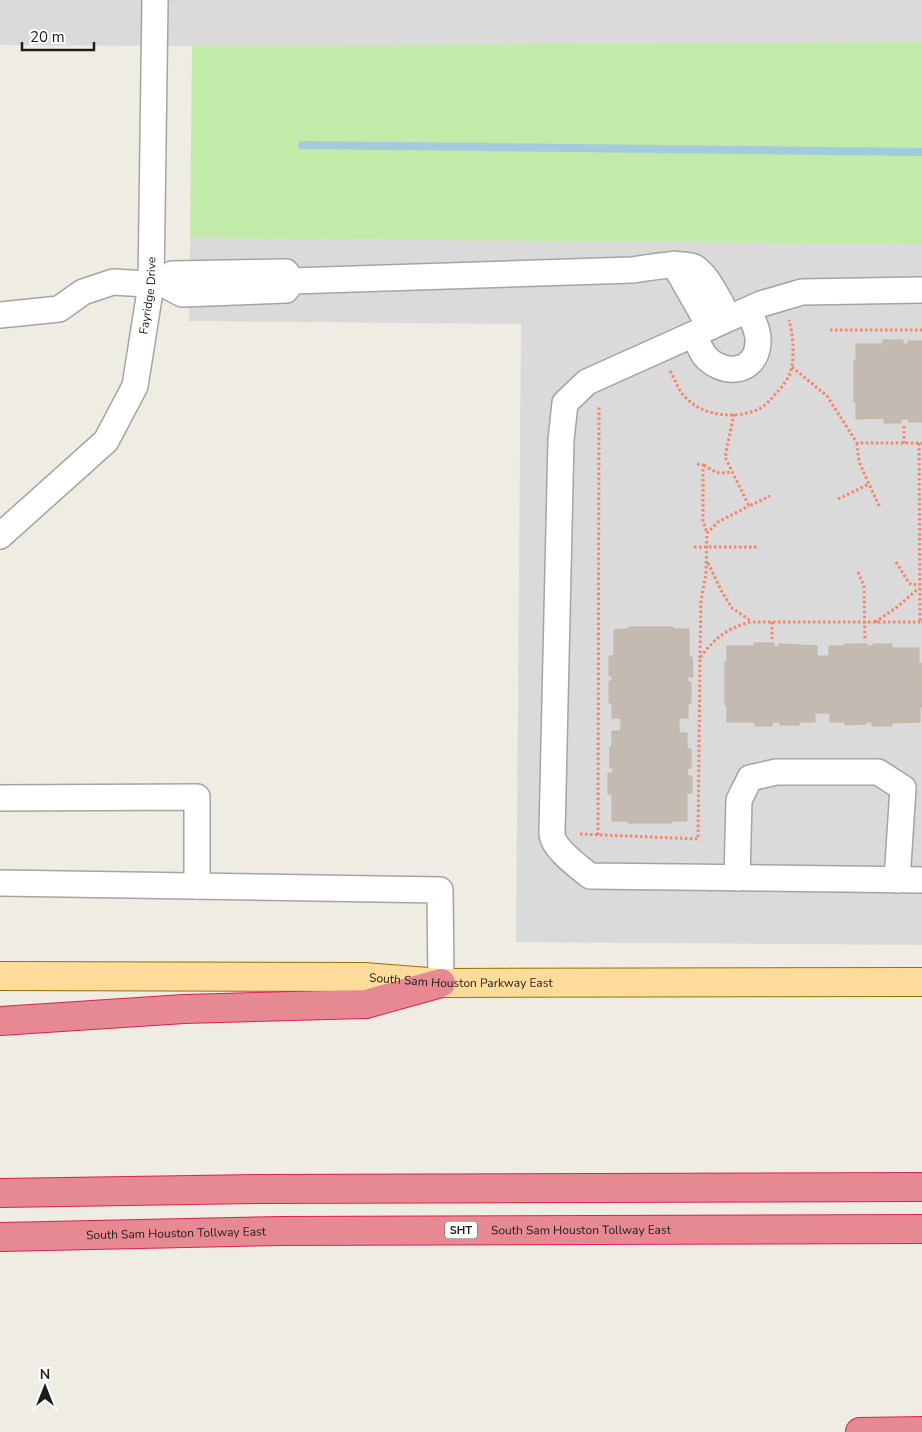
<svg xmlns="http://www.w3.org/2000/svg" width="922" height="1432" viewBox="0 0 922 1432" font-family="'Nunito Sans',sans-serif">
<style>
.residential{fill:#dbdada}
.grass{fill:#c2eaa8}
.lines{fill:none;stroke-linecap:round;stroke-linejoin:round}
.stream{stroke:#a2cbdd;stroke-width:8}
.building{fill:#c3bbb2;stroke:#c0b4a5}
.minor-casing{stroke:#a4a4a4;stroke-width:28}
.major-casing{stroke:#967200;stroke-width:30}
.highway-casing{stroke:#db2251;stroke-width:30}
.path{stroke:#fb8367;stroke-width:3;stroke-dasharray:2.5 2.5;stroke-linecap:butt}
.minor{stroke:#fff;stroke-width:25}
.major{stroke:#fddb9a;stroke-width:28}
.highway{stroke:#e78992;stroke-width:28}
.labels{text-anchor:middle;stroke-width:4.5;stroke-linejoin:round;paint-order:stroke}
.shield{fill:#fff;stroke:#616161;stroke-width:1}
.shield-label{font-size:11px;font-weight:bold;fill:#1d1d1d}
.street-label{font-size:12px;fill:#1d1d1d;stroke:#fff}
</style>
<rect width="100%" height="100%" fill="#efece3"/>
<!-- residential -->
<path class="residential" d="M0,0H922V42L192,46L0,45Z
M190,238L922,244V945L516,942L521,324L189,321Z"/>
<!-- grass -->
<path class="grass" d="M922,42V244L190,238L192,46Z"/>
<g class="lines">
<!-- stream -->
<path class="stream" d="M302,145L922,152"/>
</g>
<!-- building -->
<path class="building" d="M883,340H903V344H908V341H922V422H909V419H901V423H884V418L856,419V402H854V360H856V344H883Z
M629,627H673V629H689V657H692L693,677H688V682H691V703H688V718H679V733H687V749H691V768H687L688,776H692V793H687V821H671V823H628V821H612V794H608V773H613V768H610V747H612V731H621V718H612V703H609V681H612V676H609V656H614V630L629,629Z
M754,643H774V647H779V644L817,646V656H829V646H845V644H867V646H873V644H892V648H919V663H921L922,707H920V722L892,723V726H872V722H866V724L845,725V722H830V713H815V722H799V725H780V722H772V726H755V722H727V705H725V662H727V646H754Z"/>
<g class="lines">
<!-- minor casing -->
<g class="minor-casing">
<g id="minor">
<path d="M674,264L710,327"/>
<path d="M292,281L632,270C647,268 681,261 694,267C706,274 715,293 722,305L710,327"/>
<path d="M165,285L172,274L286,272L292,281"/>
<path d="M922,290L802,292L761,304L587,382L565,403L561,440L552,833C552,848 579,867 590,876L922,880"/>
<path d="M0,315L59,309L83,292L113,282L165,285L182,294L286,290L292,281"/>
<path d="M694,334C697,341 700,349 704,355C721,376 756,375 758,343C759,332 753,320 748,310"/>
<path id="s1" d="M0,536L106,441L135,386L151,285L155,0"/>
<path d="M0,798L197,797V886"/>
<path d="M737,878L739,800L750,778L776,772H878L903,788L897,880"/>
<path d="M0,883L440,890L441,983"/>
</g>
</g>
<!-- major casing -->
<g class="major-casing">
<g id="major">
<path id="s2" d="M0,976L364,977L441,983L922,982"/>
</g>
</g>
<!-- highway casing -->
<g class="highway-casing">
<g id="highway">
<path d="M0,1021L184,1009L366,1004L441,983"/>
<path d="M0,1193L260,1189L922,1187"/>
<path id="s3" d="M0,1237L281,1231L922,1229"/>
<path d="M860,1432L922,1431"/>
</g>
</g>
<!-- path -->
<path class="path" d="M830,330H922
M792,367L827,396L857,443H922
M670,371C674,378 677,385 681,392C698,416 735,421 761,408C767,404 772,398 777,392C783,386 789,378 791,370C795,355 793,335 789,320
M734,414L725,457L749,506L770,496
M904,426V443
M857,443L859,462L880,508
M919,443L920,622H922
M697,464L703,465V521L707,533
M704,465C716,473 718,474 732,472
M838,499L869,484
M694,547H757
M896,562L909,583L912,585L919,584
M708,563L721,590L732,608L751,621
M858,572L864,586L865,641
M772,622V639
M875,622L897,607L919,588
M700,658L701,600L706,574L707,533L718,522L749,506
M580,834L698,839L700,658C713,639 729,627 751,622H920
M598,835L599,406"/>
<!-- minor -->
<use href="#minor" class="minor"/>
<!-- major -->
<use href="#major" class="major"/>
<!-- highway -->
<use href="#highway" class="highway"/>
</g>
<g class="labels">
<!-- shield labels -->
<rect class="shield" x="445" y="1221.5" width="32" height="17" rx="4"/>
<g class="shield-label">
<text x="461" y="1234">SHT</text>
</g>
<!-- street labels -->
<g class="street-label">
<text dy="4" stroke="none"><textPath href="#s1" startOffset="296">Fayridge Drive</textPath></text>
<text dy="4" stroke="none"><textPath href="#s2" startOffset="461">South Sam Houston Parkway East</textPath></text>
<text dy="4" stroke="none"><textPath href="#s3" startOffset="581">South Sam Houston Tollway East</textPath></text>
<text dy="4" stroke="none"><textPath href="#s3" startOffset="176">South Sam Houston Tollway East</textPath></text>
</g>
</g>
<!-- north arrow -->
<g transform="translate(45 1387)" stroke="#ffffff" stroke-width="4" paint-order="stroke">
<path d="M0-4L9 19L0 12L-9 19Z" fill="#1d1d1d"/>
<text y="-8" font-size="14" font-weight="bold" text-anchor="middle" fill="#1d1d1d">N</text>
</g>
<!-- scale -->
<path d="M22 42v8h72v-8" fill="none" stroke="#1d1d1d" stroke-width="2.5"/>
<text x="30" y="42" font-size="15" fill="#1d1d1d" stroke="#ffffff" stroke-width="4" paint-order="stroke">20 m</text>
</svg>
